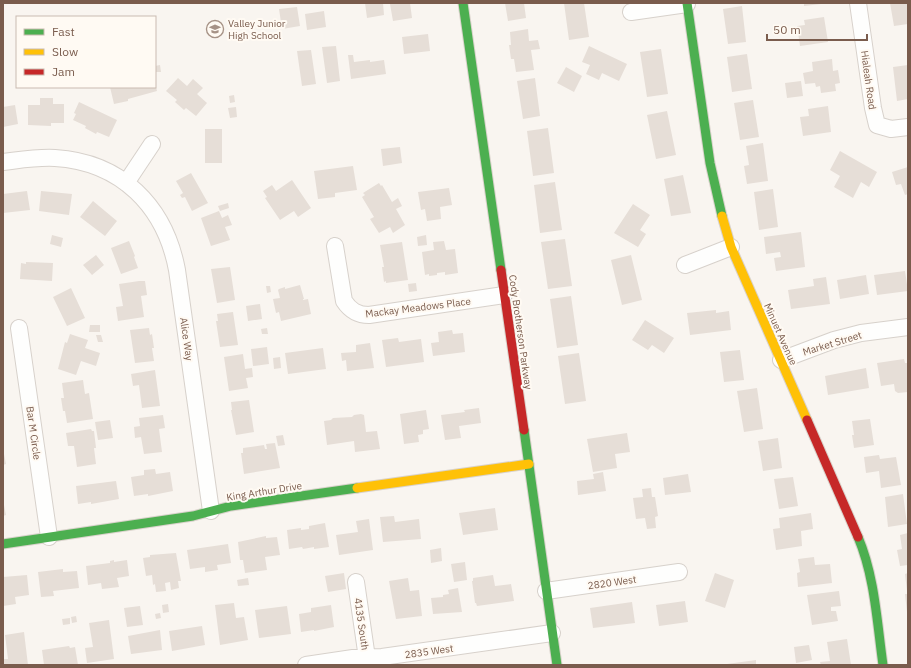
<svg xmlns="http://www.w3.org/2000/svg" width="911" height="668" viewBox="0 0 911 668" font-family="'IBM Plex Sans',sans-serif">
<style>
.building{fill:#e6ded7}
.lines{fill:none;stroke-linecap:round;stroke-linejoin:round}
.street-casing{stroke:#d7d1cb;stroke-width:18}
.fast-casing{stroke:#d9d2cb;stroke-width:11}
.slow-casing{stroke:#d9d2cb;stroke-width:11}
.jam-casing{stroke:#d9d2cb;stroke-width:11}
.street{stroke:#fefefd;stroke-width:16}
.fast{stroke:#4caf50;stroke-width:9}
.slow{stroke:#ffc107;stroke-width:9}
.jam{stroke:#c62828;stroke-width:9}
.labels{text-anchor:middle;stroke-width:4;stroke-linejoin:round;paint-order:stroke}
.poi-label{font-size:10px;fill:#7a5c4d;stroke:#fffaf3;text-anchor:start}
.street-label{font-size:10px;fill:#7a5c4d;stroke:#fffaf3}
</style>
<rect width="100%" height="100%" fill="#f9f5f0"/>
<!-- building -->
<path class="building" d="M365,3H383L384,15L367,18Z
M396,3H410L412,18L393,21L390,4Z
M505,3H524L526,18L508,21Z
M564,3H584L589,37L569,40Z
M804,3H821V4L804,6Z
M890,3H908V24L894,26Z
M742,6L746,42L728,44L723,9Z
M297,7L300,26L282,29L279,9Z
M324,11L326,27L307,30L305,14Z
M824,17L828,42L800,46L797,26L805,25L804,20Z
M528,29L529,41L538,40L540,49L531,50L534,70L516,72L514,59H511L509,45H511L510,32Z
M428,34L430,51L404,54L402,37Z
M336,46L340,81L327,83L322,47Z
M589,46L627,64L619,81L602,73L599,80L586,74L590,65L582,62Z
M661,49L668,94L647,97L640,52Z
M311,50L316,84L302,86L297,51Z
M747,54L752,89L732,92L727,57Z
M348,55H353L354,62L370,60V62L384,60L386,74L351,79Z
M832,59L833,71L838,70L840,83L835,84L836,91L821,93L820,86L816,87L815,83L805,84L803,73L813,71L812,62Z
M160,65L161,72H155V66Z
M908,65V99L897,101L893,67Z
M566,67L582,76L574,92L557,83Z
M178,78L187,86L193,79L203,88L197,94L207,103L196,116L186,108L184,110L175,102L177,100L166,91Z
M535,78L540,116L523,119L517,81Z
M801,81L803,96L787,98L785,83Z
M110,87H156L157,91L128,99V101L114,104Z
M234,95L235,102L230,103L229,96Z
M40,98H53V104H64V123H51V126L28,125V105H40Z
M753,100L759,137L740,140L734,103Z
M79,102L117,120L109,137L97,132L96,134L85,128L86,126L73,120L76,114L74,113Z
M15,105L18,124L3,127V107Z
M828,106L831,132L803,136L800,117L809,116L808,109Z
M236,107L237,117L230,118L228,108Z
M667,111L676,155L656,159L647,115Z
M548,128L554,173L533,176L527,131Z
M205,129H222V163H205Z
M763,143L768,181L747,184L744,166L749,165L746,146Z
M400,147L402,163L383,166L381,149Z
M840,151L877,172L869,187L861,182L853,198L834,187L840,176L830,170Z
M353,166L357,190L335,193V197L318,199L314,171Z
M908,167V194L905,195L901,184L896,185L892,172Z
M191,173L208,203L192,211L185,197L182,198L180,195L183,193L176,181Z
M683,175L691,213L671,216L664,179Z
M292,180L311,208L298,217L294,211L280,220L265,198L267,197L263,191L272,185L276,191Z
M555,182L562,230L540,233L534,185Z
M379,183L381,186L382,185L392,202L398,198L402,206L396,209L405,225L393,233L390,227L379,233L370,219L374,217L362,197L365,195L363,193Z
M449,188L452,205L440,207L441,219L427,221L425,209L421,210L418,192Z
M773,189L778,227L759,230L754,192Z
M27,191L30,210L3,213V194Z
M41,191L72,194L69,215L39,211Z
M93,201L117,221L105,236L80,217Z
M228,203L229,208L220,211L218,206Z
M633,204L650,215L640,230L646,234L638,247L614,233Z
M219,211L222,218L228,215L232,225L225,227L230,240L211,246L201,218Z
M801,232L805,267L776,271L774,258L781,257L780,252L766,254L764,237Z
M52,235L63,238L61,247L50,244Z
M426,235L427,245L418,246L417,237Z
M565,239L572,286L548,289L541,242Z
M129,241L135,256L134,257L138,268L121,274L111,248Z
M444,241L446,250L455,249L458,273L445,275V272L437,273V275L429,276V274L425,275L422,252L434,250L433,242Z
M402,242L408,280L386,283V281L384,282L382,267H384L380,245Z
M96,255L104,265L92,275L83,265Z
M631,255L642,300L622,305L611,260Z
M26,262L53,263L52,281L20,279L21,263L26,264Z
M230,267L235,300L217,303L211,269Z
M905,271L908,291L877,295L874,275Z
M866,275L869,294L840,299L837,280Z
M826,277L830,304L791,309L788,290L814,286L813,279Z
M139,281H145L147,295L141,296L144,317L118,321L116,307L123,306L119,284Z
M416,283L417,291L409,292L408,284Z
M300,285L304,299H303V300L308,299L311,314L281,321L279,312L276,313L273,299L280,298L278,290L279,289L285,287V289Z
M266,286H270L271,292L267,293Z
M71,288L85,318L67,326L53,297Z
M571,296L578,345L557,348L550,299Z
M260,304L262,319L248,321L246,306Z
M716,310V313L729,311L731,330L690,335L687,313Z
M233,312L238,345L220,347L216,321H218L217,314Z
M645,320L674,338L664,353L652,345L648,350L632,340Z
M90,325H100V332H89Z
M149,328L150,335L152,334L154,348H152L154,361L135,363L130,330Z
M267,328L268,334H262L261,329Z
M452,330L453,334L463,333L465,352L433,356L431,343L439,342L438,332Z
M70,334L88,340L85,348L100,353L96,366L81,361L76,375L58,369L65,342L67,343Z
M96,335H101L103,342H98Z
M398,338L399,342L421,339L424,362L386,367L382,340Z
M370,343L374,368L347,371L346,360L342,361L341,353L356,352V345Z
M267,347L269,364L253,366L251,349Z
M323,348L326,369L288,374L285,353Z
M740,350L744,380L724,382L720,352Z
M579,353L586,401L565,404L558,356Z
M243,354L245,369L252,368L253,377L246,378L248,388L229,391L224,357Z
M280,357L281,368L274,369L273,358Z
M904,359L905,363H908V392L898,393L895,391L894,384L881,386L877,363Z
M866,368L869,388L828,395L825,376Z
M155,370L160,406L142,408L139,385L133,386L131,374Z
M83,380L85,394L89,393L93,419L67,423L65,411H63L61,398H64L62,383Z
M757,388L763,429L744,432L737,391Z
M249,400L254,432L236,435L231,410H232L231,402Z
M479,408L481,423L459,426L461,438L445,440L441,415L465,412L464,410Z
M426,410L429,429L423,430V434L418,435L419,442L404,444L400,414Z
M361,414L364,415L366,432L377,431L380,449L355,452L354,441L327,445L324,421L331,420L333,418L352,417L354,415Z
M163,415L165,428L159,429L162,452L144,454L141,437L135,438L134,427L140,426L139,418Z
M870,419L874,445L854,448L852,435H854L852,421Z
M110,420L113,438L98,440L95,422Z
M91,429L92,431H94L96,448H94L96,464L77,467L74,446H68L66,433Z
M627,433L630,452L615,454L617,468L593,472L587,439Z
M283,435L285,445L278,446L276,436Z
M778,438L782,468L763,471L758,441Z
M275,443L280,468L244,474L241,453H243V448L264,445L265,449H267L266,444Z
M3,449L6,464L3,465Z
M879,455L880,459L896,457L901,485L881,488L879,471L866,473L864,457Z
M155,469L156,474L170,472L173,491L148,496V494L134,496L131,477L144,475V470Z
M603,472L606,491L578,495L577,481L594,479L593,474Z
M688,474L691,492L665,495L663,478Z
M793,477L798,506L779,509L774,479Z
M116,481L119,499L91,504V502L78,504L76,486Z
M651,488L652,497H655L658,516L655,517L656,528L647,529L645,518L636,519L633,498L643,497L642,489Z
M903,494L907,524L888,527L885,497Z
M3,500L6,515L3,516Z
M495,508L498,530L463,535L459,513Z
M811,513L813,529L801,531L802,546L776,550L773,529L780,528L779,518Z
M394,516L395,522L419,519L421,539L383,542L380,517Z
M369,519L373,550L339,555L336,535L358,532L356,521Z
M325,523L329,547L314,549V547L303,549L302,547L289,549L287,530L301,528V530L309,529V526Z
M908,533V565L900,566L897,550L902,549L900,535Z
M266,536V538L277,537L280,555L265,557L267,570L245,573L243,560H240L238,542Z
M228,544L231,563L217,565L218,570L205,572V567L190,569L187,550Z
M441,548L442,561L431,563L430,550Z
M176,553L181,581H178L179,588L171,590L170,582L165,583L166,591L156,592L155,584L153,585L152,575L146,576L143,558L150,557V555Z
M814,557L815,565L830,564L832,583L798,587L797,573L800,572L798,559Z
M114,560V562L127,560L129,576L117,578L119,587L102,589L101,583L88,585L86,566L110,563V561Z
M465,562L467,580L454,582L451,564Z
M63,569V572L77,571L79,588L53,591L54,596L41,597L38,572Z
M344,573L346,589L328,592L325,576Z
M715,573L734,580L725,608L705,601Z
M908,573V591H907L905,574Z
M27,575L29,595L15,597L16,604L3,606V577Z
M493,575L495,586L511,584L514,601L477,606L476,603H475L472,581H473V578Z
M248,578L249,585L238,586L237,580Z
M408,578L410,591L419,590L422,616L396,619L389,581Z
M458,588L462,612L433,614L431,598L443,597V595L449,594L448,590Z
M839,591L841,606L831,607V611H836L838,621L812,625L807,595Z
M905,594H908V612H907Z
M685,601L688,622L659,626L656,605Z
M632,602L635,623L593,628L590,608Z
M234,603L236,618L244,617L248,640L220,645L215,605Z
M168,604L169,612L163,613L162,605Z
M331,605L334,627L314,631V630L301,632L299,614L311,612V608Z
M140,606L143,625L127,627L124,608Z
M287,606L291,634L259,638L255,610Z
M160,613L161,618L156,619L155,614Z
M76,616L77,622L72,623L71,617Z
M70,618V624L63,625L62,619Z
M109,620L114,659L87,663L85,648L93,647L89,623Z
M202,626L205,645L172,651L169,631Z
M160,630L162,650L131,654L128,636Z
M24,632L28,665H3V659H8L5,635Z
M847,639L851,665H821L820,662L830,661L827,642Z
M809,645L812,660L796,663L794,647Z
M69,646L70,648L75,647L78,665H44L42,650Z
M756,660V665H728L727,664Z"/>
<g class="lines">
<!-- street casing -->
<g class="street-casing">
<path id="street" d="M858,3L873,108L877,125L891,129L908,127
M631,12L687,4
M3,162C20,160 37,157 55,158C121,162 165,206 177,270L211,511
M126,183L152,144
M335,246L344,301C350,310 357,315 369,315L504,295
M685,265L731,247
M19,328L49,537
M781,360L834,340L861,333L908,327
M356,582L368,665
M546,591L679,572
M306,665L353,658L382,657L552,633"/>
</g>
<!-- fast casing -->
<g class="fast-casing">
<path id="fast" d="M463,3L501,270
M687,3L710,163L722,216
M524,430L557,665
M858,537C875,577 877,623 883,665
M3,544L193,516L231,506L357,488"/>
</g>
<!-- slow casing -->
<g class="slow-casing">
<path id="slow" d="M722,216L731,247L807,420
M357,488L529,464"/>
</g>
<!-- jam casing -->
<g class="jam-casing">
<path id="jam" d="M501,270L524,430
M807,420L858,537"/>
</g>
<!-- street -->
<use href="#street" class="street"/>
<!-- fast -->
<use href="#fast" class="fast"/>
<!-- slow -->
<use href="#slow" class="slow"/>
<!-- jam -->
<use href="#jam" class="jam"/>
</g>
<!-- icons -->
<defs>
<g id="school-ring" transform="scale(0.9)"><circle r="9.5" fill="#fffaf3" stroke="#a69286" stroke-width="1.5"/><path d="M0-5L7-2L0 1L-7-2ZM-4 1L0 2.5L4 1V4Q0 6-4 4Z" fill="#a69286"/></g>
</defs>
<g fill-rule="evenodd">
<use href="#school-ring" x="215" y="29"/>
</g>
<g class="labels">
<!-- poi labels -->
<g class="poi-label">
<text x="228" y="27">Valley Junior<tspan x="228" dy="12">High School</tspan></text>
</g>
<!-- street labels -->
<g class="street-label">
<text transform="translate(869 80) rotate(82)" y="4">Hialeah Road</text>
<text transform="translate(418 307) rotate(-7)" y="4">Mackay Meadows Place</text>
<text transform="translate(521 332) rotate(82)" y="4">Cody Brotherson Parkway</text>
<text transform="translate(781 334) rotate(66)" y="4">Minuet Avenue</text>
<text transform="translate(187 339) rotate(82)" y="4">Alice Way</text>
<text transform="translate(832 343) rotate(-17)" y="4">Market Street</text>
<text transform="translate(34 433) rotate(82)" y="4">Bar M Circle</text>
<text transform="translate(264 491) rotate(-9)" y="4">King Arthur Drive</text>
<text transform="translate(612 582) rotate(-8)" y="4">2820 West</text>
<text transform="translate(362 624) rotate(82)" y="4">4135 South</text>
<text transform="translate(429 651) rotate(-8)" y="4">2835 West</text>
</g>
</g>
<!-- border -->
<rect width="911" height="668" fill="none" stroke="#7a5c4d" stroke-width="8"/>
<!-- legend -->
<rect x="16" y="16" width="140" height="72" fill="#fffaf3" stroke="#cabbb1"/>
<rect x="24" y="29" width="20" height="6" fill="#4caf50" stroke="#cabbb1"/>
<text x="52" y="36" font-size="12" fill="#7a5c4d">Fast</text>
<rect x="24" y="49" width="20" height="6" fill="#ffc107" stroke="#cabbb1"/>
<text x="52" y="56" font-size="12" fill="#7a5c4d">Slow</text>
<rect x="24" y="69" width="20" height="6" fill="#c62828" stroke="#cabbb1"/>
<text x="52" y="76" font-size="12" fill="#7a5c4d">Jam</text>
<!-- scale -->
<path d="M767 34v6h100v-6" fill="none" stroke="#7a5c4d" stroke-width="2"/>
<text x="773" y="34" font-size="12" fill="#7a5c4d" stroke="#fffaf3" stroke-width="3" paint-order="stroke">50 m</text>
</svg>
